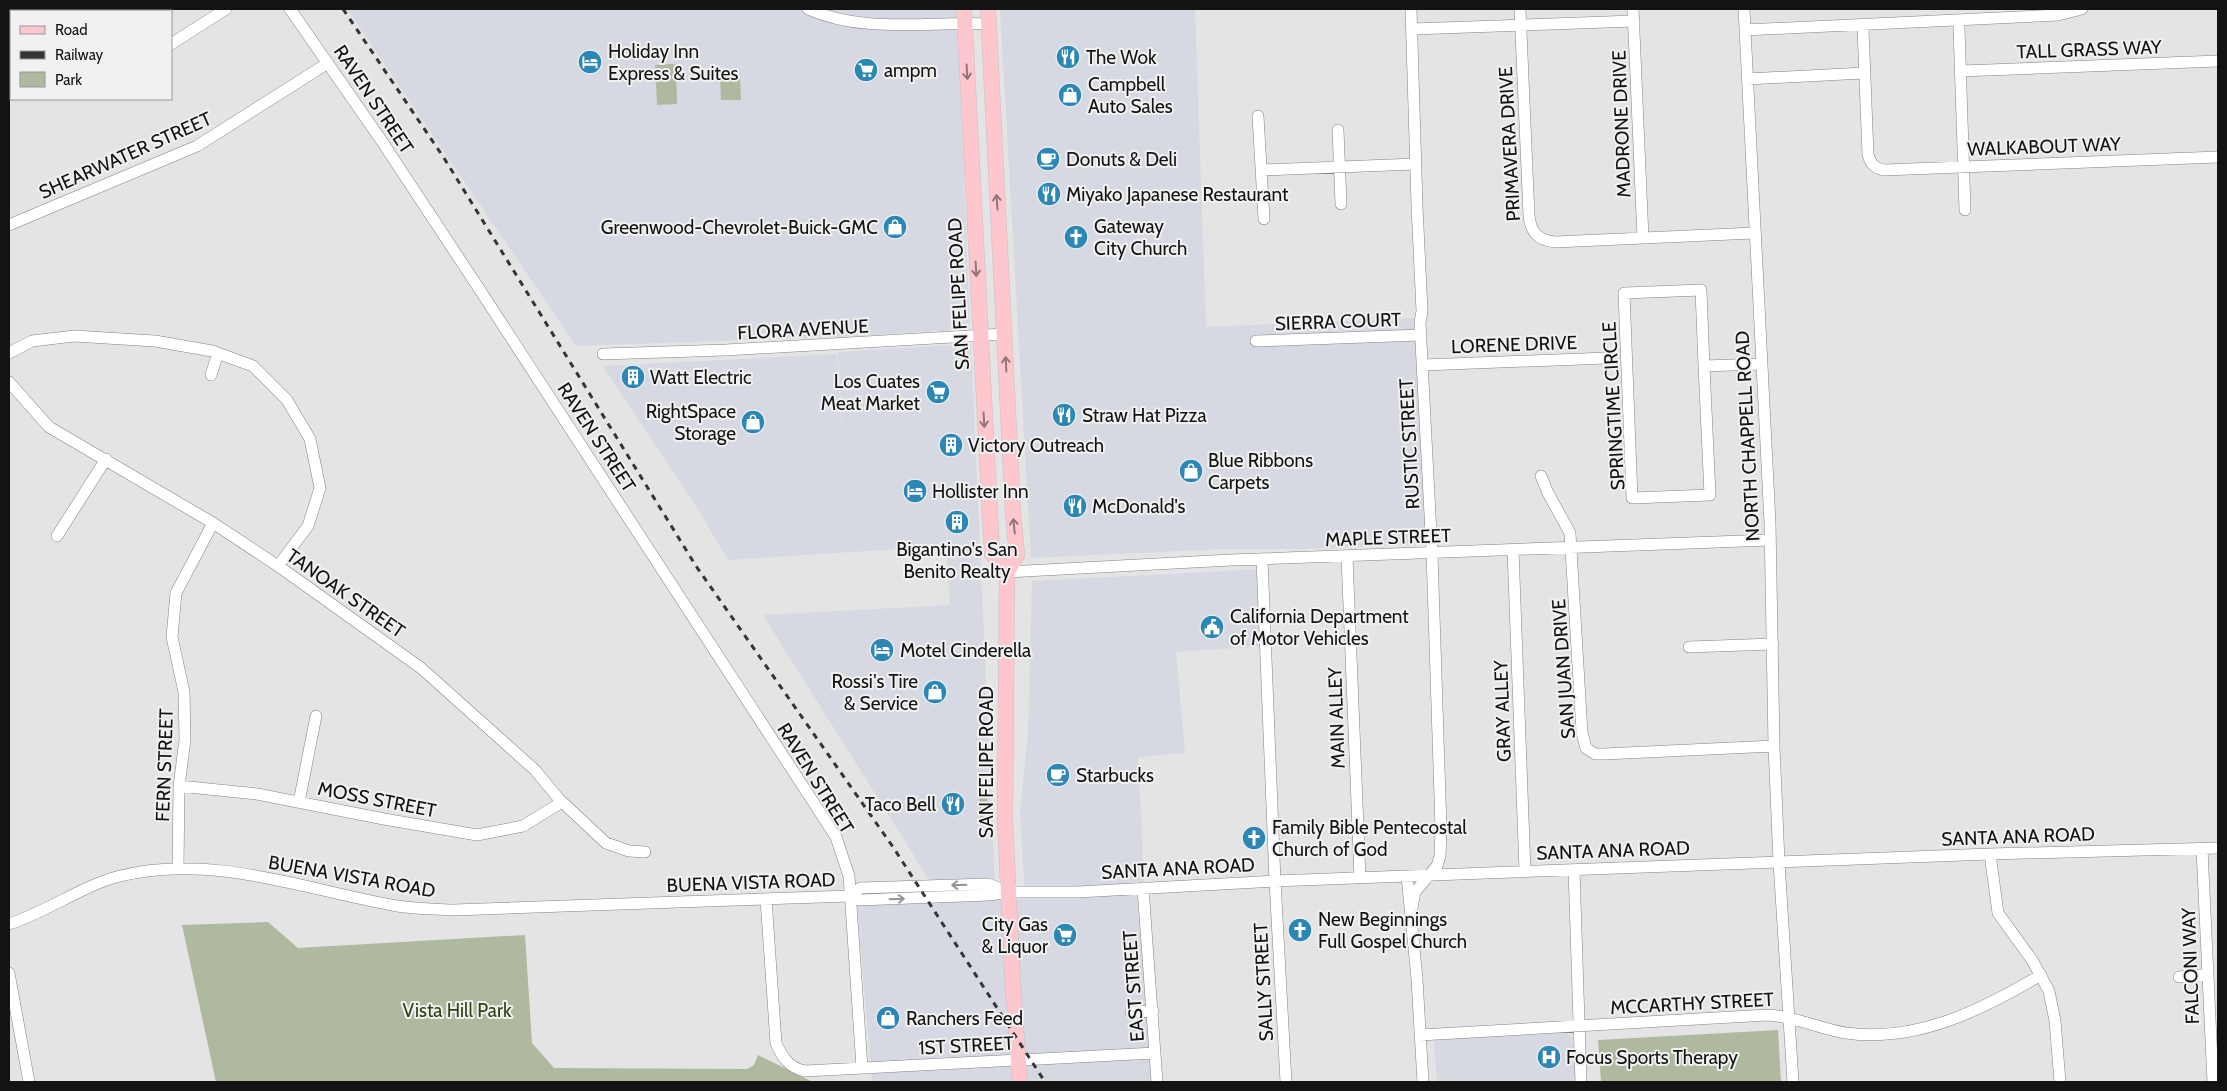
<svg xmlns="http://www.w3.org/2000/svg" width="2227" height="1091" viewBox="0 0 2227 1091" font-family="Cabin,sans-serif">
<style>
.built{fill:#d6d9e1}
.grass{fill:url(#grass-dots)}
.park{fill:#aeb99f}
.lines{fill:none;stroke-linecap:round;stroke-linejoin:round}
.minor-casing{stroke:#838384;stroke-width:12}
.major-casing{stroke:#c2c2c2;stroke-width:16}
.minor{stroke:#fff;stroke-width:11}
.major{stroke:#fec6cd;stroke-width:15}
.rail{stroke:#353536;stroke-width:3;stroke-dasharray:6 6;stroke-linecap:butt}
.oneway{stroke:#94757a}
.oneway2{stroke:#959595}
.labels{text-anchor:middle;stroke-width:4;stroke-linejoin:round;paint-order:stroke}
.street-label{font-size:19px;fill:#131314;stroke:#f1f1f2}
.poi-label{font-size:19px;fill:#131314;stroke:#f1f1f2;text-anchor:start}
.park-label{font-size:19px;fill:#314011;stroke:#f1f1f2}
</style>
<defs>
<pattern id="grass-dots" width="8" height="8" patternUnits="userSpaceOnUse" patternTransform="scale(1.25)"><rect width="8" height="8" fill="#aeb99f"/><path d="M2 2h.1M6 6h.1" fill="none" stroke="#959e88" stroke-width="1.8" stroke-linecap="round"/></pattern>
</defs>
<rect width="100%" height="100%" fill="#e4e4e5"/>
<!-- built -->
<path class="built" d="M347,9H957L970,329L837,337L576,346Z
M1000,9H1195L1206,327L1417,318L1430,544L1302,549H1222L1031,558Z
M971,344L995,883L933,886L763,615L950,605L946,546L728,560L691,498L603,366L837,354L844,463L838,352Z
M1264,569L1266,646L1176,652L1185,753L1138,757L1154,1082H861L872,1081L857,903L1025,899L1020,811L1028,737L1032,581Z
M1564,1030L1572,1038L1581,1082H1437L1434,1040Z"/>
<!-- grass -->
<path class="grass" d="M987,790L988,818L980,819L979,791Z"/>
<!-- park -->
<path class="park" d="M676,64L677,104L657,105L655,65Z
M740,77L741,100H721L720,78Z
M268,922L298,948L525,935L532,1043L554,1068L747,1069L754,1065L758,1055L813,1082H829H216L182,925Z
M1778,1030L1781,1082H1601L1598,1040Z"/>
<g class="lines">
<!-- minor casing -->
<g class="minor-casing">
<path id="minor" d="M290,9L381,140L476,284L836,837L849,876L862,1067
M808,9C864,34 929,21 988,24
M1411,9L1417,206L1422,311L1420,323L1432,553L1441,828L1440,856L1437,866L1415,892L1411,913
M1520,9L1529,216C1531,233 1538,240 1555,242L1754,233
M1633,9L1643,238
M1744,9L1770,523L1774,746L1779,862L1793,1082
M1959,27L1965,210
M1863,28L1868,155C1871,164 1874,168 1884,170L2218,157
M1412,29L1634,21
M1745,30L2058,15L2082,9
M171,44L226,9
M1961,71L2218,61
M1747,79L1864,73
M1258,116L1264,219
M1338,130L1341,204
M1262,170L1415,164
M9,225L197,146L328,63
M1256,341L1421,335
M9,353L32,341L74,336L155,341L212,351L253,366L287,400L310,439L320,488L308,526L278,566
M603,354L726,350L1004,334
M1423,365L1607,358
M1704,366L1710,495L1632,498L1624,293L1701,290L1704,366L1761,364
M211,375L218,353
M9,382L49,427L213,523L281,568L421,668L535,770L559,799L606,843L629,851L645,852
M1541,476L1548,493L1570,533L1582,733L1586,748L1595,754H1604L1774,746
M57,536L106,459
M1513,550L1525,871
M1347,556L1360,878
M1262,559L1275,881L1286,1082
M1007,572L1231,560L1770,540
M1689,647L1773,644
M179,786L257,794L384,819L477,835L523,826L562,802
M299,802L316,716
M2202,849L2213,1082
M1990,854L1998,913L2032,960L2049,991L2055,1021L2060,1082
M178,868L179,786L185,740L184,692L172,637L176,593L213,523
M1574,870L1581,1082
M1407,876L1417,979L1423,1082
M1143,888L1157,1082
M1009,892H1078L1275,881L1990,854L2218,848
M766,899L776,1043C782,1057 789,1068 805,1071L1155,1053
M9,924C47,912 81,886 120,876C213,853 306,890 397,906C416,909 435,909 454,910L850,896L859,900L989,895L1009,892L988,884L860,888L850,896
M9,973L29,1082
M2179,977L2208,974
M1131,1012L1153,1011
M1420,1035L1767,1015C1795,1016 1819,1029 1846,1033C1917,1043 1981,1010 2041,975"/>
</g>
<!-- major casing -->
<g class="major-casing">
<path id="major" d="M964,9L992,554L1007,572
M988,9L1013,512L1017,555L1007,572L1005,820L1013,989L1020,1082"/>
</g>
<!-- minor -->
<use href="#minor" class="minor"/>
<!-- major -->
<use href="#major" class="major"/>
<!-- rail -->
<path class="rail" d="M343,9L444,158L696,566L893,847L1045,1082"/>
</g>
<!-- one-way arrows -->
<defs><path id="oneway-shaft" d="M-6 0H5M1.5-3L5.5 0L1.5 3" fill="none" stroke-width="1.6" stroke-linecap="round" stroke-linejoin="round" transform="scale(1.25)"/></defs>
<g class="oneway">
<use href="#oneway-shaft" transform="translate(967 72) rotate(87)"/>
<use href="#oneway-shaft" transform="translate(997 202) rotate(-94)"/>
<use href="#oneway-shaft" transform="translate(976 269) rotate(87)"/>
<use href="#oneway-shaft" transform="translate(1006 364) rotate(-93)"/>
<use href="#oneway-shaft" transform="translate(984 420) rotate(87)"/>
<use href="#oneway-shaft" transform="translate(1014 526) rotate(-96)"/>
</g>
<g class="oneway2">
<use href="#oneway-shaft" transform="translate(959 885) rotate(178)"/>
<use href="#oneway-shaft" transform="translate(897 899) rotate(-2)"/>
</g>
<!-- icons -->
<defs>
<g id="restaurant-disc" transform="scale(1.25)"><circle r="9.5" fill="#2c87b4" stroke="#f1f1f2"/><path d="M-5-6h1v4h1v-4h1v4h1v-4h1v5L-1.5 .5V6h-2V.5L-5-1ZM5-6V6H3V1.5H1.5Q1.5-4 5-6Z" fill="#fff"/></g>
<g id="hotel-disc" transform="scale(1.25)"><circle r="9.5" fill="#2c87b4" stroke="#f1f1f2"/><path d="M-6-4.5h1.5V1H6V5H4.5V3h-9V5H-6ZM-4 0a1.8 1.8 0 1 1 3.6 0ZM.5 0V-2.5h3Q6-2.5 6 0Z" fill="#fff"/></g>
<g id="supermarket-disc" transform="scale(1.25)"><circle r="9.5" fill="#2c87b4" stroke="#f1f1f2"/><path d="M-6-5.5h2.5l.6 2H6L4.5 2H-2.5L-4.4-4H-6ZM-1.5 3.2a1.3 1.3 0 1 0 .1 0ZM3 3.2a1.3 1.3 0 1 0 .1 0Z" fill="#fff"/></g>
<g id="shop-disc" transform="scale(1.25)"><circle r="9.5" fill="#2c87b4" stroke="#f1f1f2"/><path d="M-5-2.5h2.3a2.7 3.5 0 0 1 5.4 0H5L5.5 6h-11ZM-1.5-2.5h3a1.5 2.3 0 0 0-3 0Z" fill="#fff"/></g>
<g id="cafe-disc" transform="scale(1.25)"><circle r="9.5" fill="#2c87b4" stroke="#f1f1f2"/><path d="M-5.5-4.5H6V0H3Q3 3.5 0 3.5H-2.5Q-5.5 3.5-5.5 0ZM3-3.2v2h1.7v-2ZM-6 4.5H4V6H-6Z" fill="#fff"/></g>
<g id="church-disc" transform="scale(1.25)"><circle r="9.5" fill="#2c87b4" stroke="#f1f1f2"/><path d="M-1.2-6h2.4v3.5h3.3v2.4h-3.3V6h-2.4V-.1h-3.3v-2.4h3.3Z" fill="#fff"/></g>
<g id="building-disc" transform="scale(1.25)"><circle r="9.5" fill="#2c87b4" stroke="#f1f1f2"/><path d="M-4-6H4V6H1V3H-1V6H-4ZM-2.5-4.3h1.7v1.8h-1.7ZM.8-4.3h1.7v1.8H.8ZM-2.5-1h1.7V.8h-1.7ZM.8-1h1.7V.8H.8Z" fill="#fff"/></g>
<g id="civic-disc" transform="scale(1.25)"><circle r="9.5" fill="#2c87b4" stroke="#f1f1f2"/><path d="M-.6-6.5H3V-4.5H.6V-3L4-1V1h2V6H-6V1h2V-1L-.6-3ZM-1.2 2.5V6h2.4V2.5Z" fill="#fff"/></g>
<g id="hospital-disc" transform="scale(1.25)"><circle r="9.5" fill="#2c87b4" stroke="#f1f1f2"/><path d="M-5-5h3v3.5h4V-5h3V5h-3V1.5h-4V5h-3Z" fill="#fff"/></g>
</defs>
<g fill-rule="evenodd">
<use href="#restaurant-disc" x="1068" y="57"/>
<use href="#hotel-disc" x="590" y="62"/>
<use href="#supermarket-disc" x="866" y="70"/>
<use href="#shop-disc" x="1070" y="95"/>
<use href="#cafe-disc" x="1048" y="159"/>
<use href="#restaurant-disc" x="1049" y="194"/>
<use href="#shop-disc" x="895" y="227"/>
<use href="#church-disc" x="1076" y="237"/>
<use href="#building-disc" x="633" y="377"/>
<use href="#supermarket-disc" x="938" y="392"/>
<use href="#restaurant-disc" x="1064" y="415"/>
<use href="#shop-disc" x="753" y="422"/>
<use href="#building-disc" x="951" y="445"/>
<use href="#shop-disc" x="1191" y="471"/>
<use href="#hotel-disc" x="915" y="491"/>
<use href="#restaurant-disc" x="1075" y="506"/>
<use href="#building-disc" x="957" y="522"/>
<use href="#civic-disc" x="1212" y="627"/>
<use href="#hotel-disc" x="882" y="650"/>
<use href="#shop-disc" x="935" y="692"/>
<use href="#cafe-disc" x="1058" y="775"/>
<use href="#restaurant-disc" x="953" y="804"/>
<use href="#church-disc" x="1254" y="838"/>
<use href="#church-disc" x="1300" y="930"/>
<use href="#supermarket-disc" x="1065" y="935"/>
<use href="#shop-disc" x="888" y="1018"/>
<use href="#hospital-disc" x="1549" y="1057"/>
</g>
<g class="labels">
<!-- street labels -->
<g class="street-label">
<text transform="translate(2089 49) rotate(-2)" y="7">TALL GRASS WAY</text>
<text transform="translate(374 99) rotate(56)" y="7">RAVEN STREET</text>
<text transform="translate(1621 124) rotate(-92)" y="7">MADRONE DRIVE</text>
<text transform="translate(1509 144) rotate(-93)" y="7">PRIMAVERA DRIVE</text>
<text transform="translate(2044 146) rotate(-2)" y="7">WALKABOUT WAY</text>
<text transform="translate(125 155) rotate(-24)" y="7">SHEARWATER STREET</text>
<text transform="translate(958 294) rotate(-93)" y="7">SAN FELIPE ROAD</text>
<text transform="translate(1338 321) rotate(-2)" y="7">SIERRA COURT</text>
<text transform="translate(803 329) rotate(-3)" y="7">FLORA AVENUE</text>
<text transform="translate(1514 344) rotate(-2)" y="7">LORENE DRIVE</text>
<text transform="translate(1613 406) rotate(-93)" y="7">SPRINGTIME CIRCLE</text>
<text transform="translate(1747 436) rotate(-93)" y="7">NORTH CHAPPELL ROAD</text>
<text transform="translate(597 437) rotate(57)" y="7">RAVEN STREET</text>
<text transform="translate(1409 444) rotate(-93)" y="7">RUSTIC STREET</text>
<text transform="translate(1388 537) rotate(-2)" y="7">MAPLE STREET</text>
<text transform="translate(346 593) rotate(35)" y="7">TANOAK STREET</text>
<text transform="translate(1563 669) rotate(-94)" y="7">SAN JUAN DRIVE</text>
<text transform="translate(1502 711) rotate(-92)" y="7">GRAY ALLEY</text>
<text transform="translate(1336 718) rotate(-92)" y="7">MAIN ALLEY</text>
<text transform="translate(986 762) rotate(-90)" y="7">SAN FELIPE ROAD</text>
<text transform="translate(164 765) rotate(-88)" y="7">FERN STREET</text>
<text transform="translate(816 778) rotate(58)" y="7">RAVEN STREET</text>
<text transform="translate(377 799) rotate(11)" y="7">MOSS STREET</text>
<text transform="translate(2018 836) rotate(-2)" y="7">SANTA ANA ROAD</text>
<text transform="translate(1613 850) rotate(-2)" y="7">SANTA ANA ROAD</text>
<text transform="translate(1178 868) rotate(-3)" y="7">SANTA ANA ROAD</text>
<text transform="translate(352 876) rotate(10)" y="7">BUENA VISTA ROAD</text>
<text transform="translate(751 882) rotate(-2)" y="7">BUENA VISTA ROAD</text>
<text transform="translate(2190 966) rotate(-92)" y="7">FALCONI WAY</text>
<text transform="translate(1263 982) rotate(-93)" y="7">SALLY STREET</text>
<text transform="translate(1133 986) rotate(-94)" y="7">EAST STREET</text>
<text transform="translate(1692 1003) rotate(-3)" y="7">MCCARTHY STREET</text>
<text transform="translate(966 1045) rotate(-3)" y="7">1ST STREET</text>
</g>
<!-- poi labels -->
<g class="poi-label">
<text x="608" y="58">Holiday Inn<tspan x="608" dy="22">Express &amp; Suites</tspan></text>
<text x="1086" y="64">The Wok</text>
<text x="884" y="77">ampm</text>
<text x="1088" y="91">Campbell<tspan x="1088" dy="22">Auto Sales</tspan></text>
<text x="1066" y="166">Donuts &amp; Deli</text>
<text x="1066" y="201">Miyako Japanese Restaurant</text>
<text x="1094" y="233">Gateway<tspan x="1094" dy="22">City Church</tspan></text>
<text x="878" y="234" text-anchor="end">Greenwood-Chevrolet-Buick-GMC</text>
<text x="650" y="384">Watt Electric</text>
<text x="920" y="388" text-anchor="end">Los Cuates<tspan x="920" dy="22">Meat Market</tspan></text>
<text x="736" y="418" text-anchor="end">RightSpace<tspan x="736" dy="22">Storage</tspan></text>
<text x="1082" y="422">Straw Hat Pizza</text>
<text x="968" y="452">Victory Outreach</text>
<text x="1208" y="467">Blue Ribbons<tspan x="1208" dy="22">Carpets</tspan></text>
<text x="932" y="498">Hollister Inn</text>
<text x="1092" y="513">McDonald's</text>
<text x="957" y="556" text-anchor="middle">Bigantino's San<tspan x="957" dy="22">Benito Realty</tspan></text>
<text x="1230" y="623">California Department<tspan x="1230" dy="22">of Motor Vehicles</tspan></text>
<text x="900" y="657">Motel Cinderella</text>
<text x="918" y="688" text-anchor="end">Rossi's Tire<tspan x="918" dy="22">&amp; Service</tspan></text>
<text x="1076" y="782">Starbucks</text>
<text x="936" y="811" text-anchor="end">Taco Bell</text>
<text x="1272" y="834">Family Bible Pentecostal<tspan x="1272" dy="22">Church of God</tspan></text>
<text x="1318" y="926">New Beginnings<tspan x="1318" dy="22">Full Gospel Church</tspan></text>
<text x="1048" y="931" text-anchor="end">City Gas<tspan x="1048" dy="22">&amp; Liquor</tspan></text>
<text x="906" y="1025">Ranchers Feed</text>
<text x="1566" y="1064">Focus Sports Therapy</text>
</g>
<!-- park labels -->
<g class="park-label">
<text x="457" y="1017">Vista Hill Park</text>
</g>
</g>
<!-- border -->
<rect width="2227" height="1091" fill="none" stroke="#131314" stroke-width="20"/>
<!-- legend -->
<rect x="10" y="10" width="162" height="90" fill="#f1f1f2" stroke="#989899"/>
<rect x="20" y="26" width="25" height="8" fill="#fec6cd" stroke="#989899"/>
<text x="55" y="35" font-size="15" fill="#131314">Road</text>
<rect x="20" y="51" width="25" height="8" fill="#353536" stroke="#989899"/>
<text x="55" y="60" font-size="15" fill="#131314">Railway</text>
<rect x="20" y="72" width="25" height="15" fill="#aeb99f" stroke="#989899"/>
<text x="55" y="85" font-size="15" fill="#131314">Park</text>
</svg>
